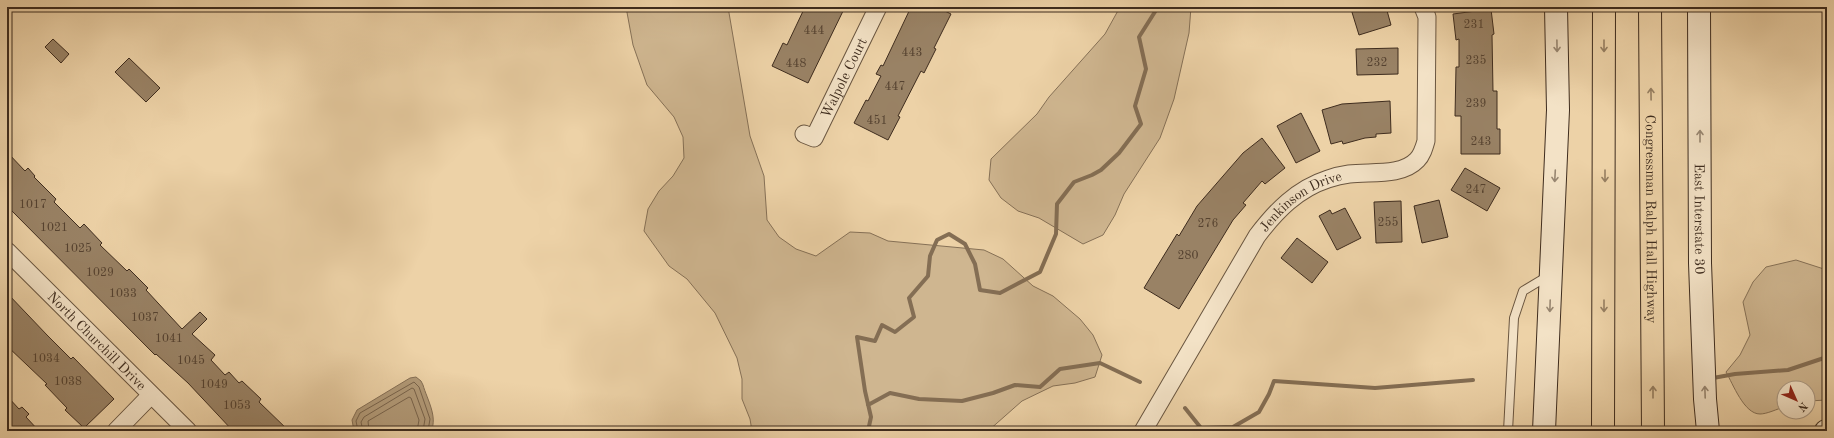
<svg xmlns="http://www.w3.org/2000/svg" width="1834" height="438" viewBox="0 0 1834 438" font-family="'Old Standard TT',serif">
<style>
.green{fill:#cfb690;stroke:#867157}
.water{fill:#b29a78;stroke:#846e54}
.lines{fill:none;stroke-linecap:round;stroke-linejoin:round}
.shore{stroke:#78634b;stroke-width:1}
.stream{stroke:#846e54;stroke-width:4}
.building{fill:#998265;stroke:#3e2c1e}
.lane-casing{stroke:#6a5640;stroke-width:10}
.street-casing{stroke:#6a5640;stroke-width:19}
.secondary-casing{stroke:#3e2c1e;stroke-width:24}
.highway-casing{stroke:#3e2c1e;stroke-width:24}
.lane{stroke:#f3e2c6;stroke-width:8}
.street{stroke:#f3e2c6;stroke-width:17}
.secondary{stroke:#f3e2c6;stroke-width:22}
.highway{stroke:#edd2a7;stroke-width:22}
.oneway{stroke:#988772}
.oneway2{stroke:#967f62}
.labels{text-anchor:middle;stroke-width:4;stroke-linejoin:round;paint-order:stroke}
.number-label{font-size:12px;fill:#554230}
.street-label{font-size:14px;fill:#3e2c1e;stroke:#f3e2c6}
</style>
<rect width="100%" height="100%" fill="#edd2a7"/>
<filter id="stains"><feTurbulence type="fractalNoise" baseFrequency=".005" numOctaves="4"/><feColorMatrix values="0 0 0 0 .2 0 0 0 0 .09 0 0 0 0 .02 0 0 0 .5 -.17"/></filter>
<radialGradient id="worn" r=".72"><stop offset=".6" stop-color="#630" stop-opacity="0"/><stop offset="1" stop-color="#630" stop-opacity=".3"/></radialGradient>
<!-- green -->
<path class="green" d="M626,7H728L750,136L764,176L767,220L779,237L796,249L816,256L850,232L870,233L888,241L984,250L1003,259L1033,286L1053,296L1080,319L1093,335L1102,355L1095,377L1075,383L1053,386L1022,401L988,431H752L750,419L742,399V379L737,358L715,313L687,279L669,266L644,231L648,209L659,191L673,176L684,158L683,137L674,117L647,85L633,45Z
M1120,7H1191L1189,33L1174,99L1160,138L1124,194L1115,215L1103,235L1083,244L1039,218L1018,211L1001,198L989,180L991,159L1037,114L1049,97L1105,34Z
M1796,260L1827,270V400L1808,401V388H1784V407C1777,409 1767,414 1760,414C1744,414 1733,384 1726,372L1740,355L1750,335L1743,302L1753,282L1766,267Z"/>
<!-- water -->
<path class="water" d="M416,377L421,381L423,385C427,399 438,417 431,431H354L352,420L357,410L410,378Z"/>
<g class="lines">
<!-- shore -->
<path class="shore" d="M358,431L356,421L360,413L414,382L419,387L430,419L428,431
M363,431L361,422L364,417L412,388L414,389L425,419L423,431
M369,431L368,421L409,397L411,398L419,420L417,431"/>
<!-- stream -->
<path class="stream" d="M1713,378L1735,374L1788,370L1827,357
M868,405L890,393L919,399L962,401L993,393L1015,385L1040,387L1060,369L1100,363L1140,382
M1185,408L1201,428L1233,427L1259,412L1269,394L1274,381L1375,388L1473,380
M868,431L871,417L865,391L857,337L875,341L882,325L895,332L914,317L909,298L928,276L930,256L937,240L949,234L965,244L975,264L980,290L1000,293L1040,272L1056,234L1057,204L1074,182L1092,175L1101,170L1119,153L1141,124L1135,106L1146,69L1139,37L1158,7"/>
</g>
<!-- building -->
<path class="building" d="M805,7H845L808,83L772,66L783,43L787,45Z
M911,7H937L951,14L934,48L936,49L924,73L921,71L898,116L900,117L888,140L854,123L866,100L868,101L881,76L876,74L881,65L883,66Z
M1358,7H1386L1391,25L1359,35L1351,9Z
M1491,9L1494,34L1492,35L1493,91H1497V129H1500V154H1461V116H1455L1456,67H1459V39L1456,40L1453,14Z
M53,39L69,54L61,63L45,47Z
M1398,48V74L1357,75L1356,49Z
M129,58L160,88L146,102L115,72Z
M1390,101L1391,133L1376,134V137L1365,138L1343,144L1342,141L1331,144L1322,110L1342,104Z
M1301,113L1320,151L1296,163L1277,126Z
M1262,138L1285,168L1265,184L1262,181L1243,203L1246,205L1233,220L1179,309L1144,288L1177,234L1179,236L1197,206L1243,153Z
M7,152L25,171L28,168L35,176L34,177L56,199L54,202L80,228L84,224L102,243L100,245L127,271L129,269L148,288L146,290L182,329L200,312L207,319L192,334L215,355L211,360L225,375L229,372L239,383L242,381L261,399L259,402L289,431H233L188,383L156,354L155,355L9,208L12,206L7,201Z
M1465,168L1500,188L1487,211L1451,190Z
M1439,200L1448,237L1422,243L1414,206Z
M1401,201L1402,242L1376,243L1374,202Z
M1345,208L1361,238L1337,250L1319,216L1330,210L1332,214Z
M1297,238L1328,262L1312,283L1281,258Z
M7,293L47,335L71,359L73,357L114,399L84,428L65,410L67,408L45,385L47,384L7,346Z
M7,396L19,409L22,407L29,414L26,417L39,431H7Z"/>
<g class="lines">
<!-- lane casing -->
<g class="lane-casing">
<path id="lane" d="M1508,431L1514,318L1523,291L1548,276"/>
</g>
<!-- street casing -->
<g class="street-casing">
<g id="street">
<path id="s1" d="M804,134L814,138L878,7"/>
<path id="s2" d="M7,251L188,431"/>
<path d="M116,431L151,395"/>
<path id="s3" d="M1143,431L1257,236C1276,211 1297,189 1328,179C1334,177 1342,175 1349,174C1369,171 1401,177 1417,160C1422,155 1424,148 1426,141L1427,17L1423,7"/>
</g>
</g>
<!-- secondary casing -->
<g class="secondary-casing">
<g id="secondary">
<path id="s4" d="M1699,7L1700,263L1705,399L1708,431"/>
<path d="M1544,431L1558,110L1556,7"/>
<path d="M1826,431H1827"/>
</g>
</g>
<!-- highway casing -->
<g class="highway-casing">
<g id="highway">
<path id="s5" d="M1650,7L1653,431"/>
<path d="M1603,431L1604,7"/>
</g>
</g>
<!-- lane -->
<use href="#lane" class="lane"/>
<!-- street -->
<use href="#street" class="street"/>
<!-- secondary -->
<use href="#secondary" class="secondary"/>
<!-- highway -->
<use href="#highway" class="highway"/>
</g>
<!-- one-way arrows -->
<defs><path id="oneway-shaft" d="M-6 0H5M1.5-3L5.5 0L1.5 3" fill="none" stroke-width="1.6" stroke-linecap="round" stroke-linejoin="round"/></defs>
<g class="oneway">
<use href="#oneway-shaft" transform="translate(1557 46) rotate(89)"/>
<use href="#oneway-shaft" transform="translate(1700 136) rotate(-90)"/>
<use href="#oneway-shaft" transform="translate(1555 176) rotate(93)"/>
<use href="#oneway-shaft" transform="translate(1550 306) rotate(92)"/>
<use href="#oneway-shaft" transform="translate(1705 392) rotate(-92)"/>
</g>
<g class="oneway2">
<use href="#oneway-shaft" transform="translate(1604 46) rotate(90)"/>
<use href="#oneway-shaft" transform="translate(1651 94) rotate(-91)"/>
<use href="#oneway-shaft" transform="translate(1605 176) rotate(90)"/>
<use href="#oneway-shaft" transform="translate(1604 306) rotate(90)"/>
<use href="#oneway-shaft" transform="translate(1653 392) rotate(-90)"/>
</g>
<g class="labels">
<!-- number labels -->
<g class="number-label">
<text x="1474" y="28">231</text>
<text x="814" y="34">444</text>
<text x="912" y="56">443</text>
<text x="1476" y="64">235</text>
<text x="1377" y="66">232</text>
<text x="796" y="67">448</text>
<text x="895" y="90">447</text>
<text x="1476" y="107">239</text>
<text x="877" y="124">451</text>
<text x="1481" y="145">243</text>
<text x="1476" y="193">247</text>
<text x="33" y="208">1017</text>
<text x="1388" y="226">255</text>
<text x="1208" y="227">276</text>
<text x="54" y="231">1021</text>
<text x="78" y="252">1025</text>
<text x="1188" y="259">280</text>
<text x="100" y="276">1029</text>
<text x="123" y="297">1033</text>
<text x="145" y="321">1037</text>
<text x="169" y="342">1041</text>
<text x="46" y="362">1034</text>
<text x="191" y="364">1045</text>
<text x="68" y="385">1038</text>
<text x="214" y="388">1049</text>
<text x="237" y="409">1053</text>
</g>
<!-- street labels -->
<g class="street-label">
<text dy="5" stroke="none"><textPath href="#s1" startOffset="78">Walpole Court</textPath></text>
<text dy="5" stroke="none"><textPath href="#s3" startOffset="283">Jenkinson Drive</textPath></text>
<text dy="5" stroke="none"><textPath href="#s5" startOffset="212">Congressman Ralph Hall Highway</textPath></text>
<text dy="5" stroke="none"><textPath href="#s4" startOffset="212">East Interstate 30</textPath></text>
<text dy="5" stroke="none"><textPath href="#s2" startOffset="127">North Churchill Drive</textPath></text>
</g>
</g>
<!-- margin -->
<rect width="1834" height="438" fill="none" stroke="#edd2a7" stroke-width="24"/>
<rect x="8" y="8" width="1818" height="422" fill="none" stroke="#3e2c1e" stroke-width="2"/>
<rect x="12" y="12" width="1810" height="414" fill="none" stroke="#3e2c1e"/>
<!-- north arrow -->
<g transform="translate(1796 400) rotate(135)"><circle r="19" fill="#f3e2c6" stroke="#ab9983"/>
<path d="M0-3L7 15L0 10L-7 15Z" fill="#8f2418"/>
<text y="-6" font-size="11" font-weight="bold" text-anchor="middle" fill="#3e2c1e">N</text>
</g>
<rect width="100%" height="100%" filter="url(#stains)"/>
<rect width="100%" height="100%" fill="url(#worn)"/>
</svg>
